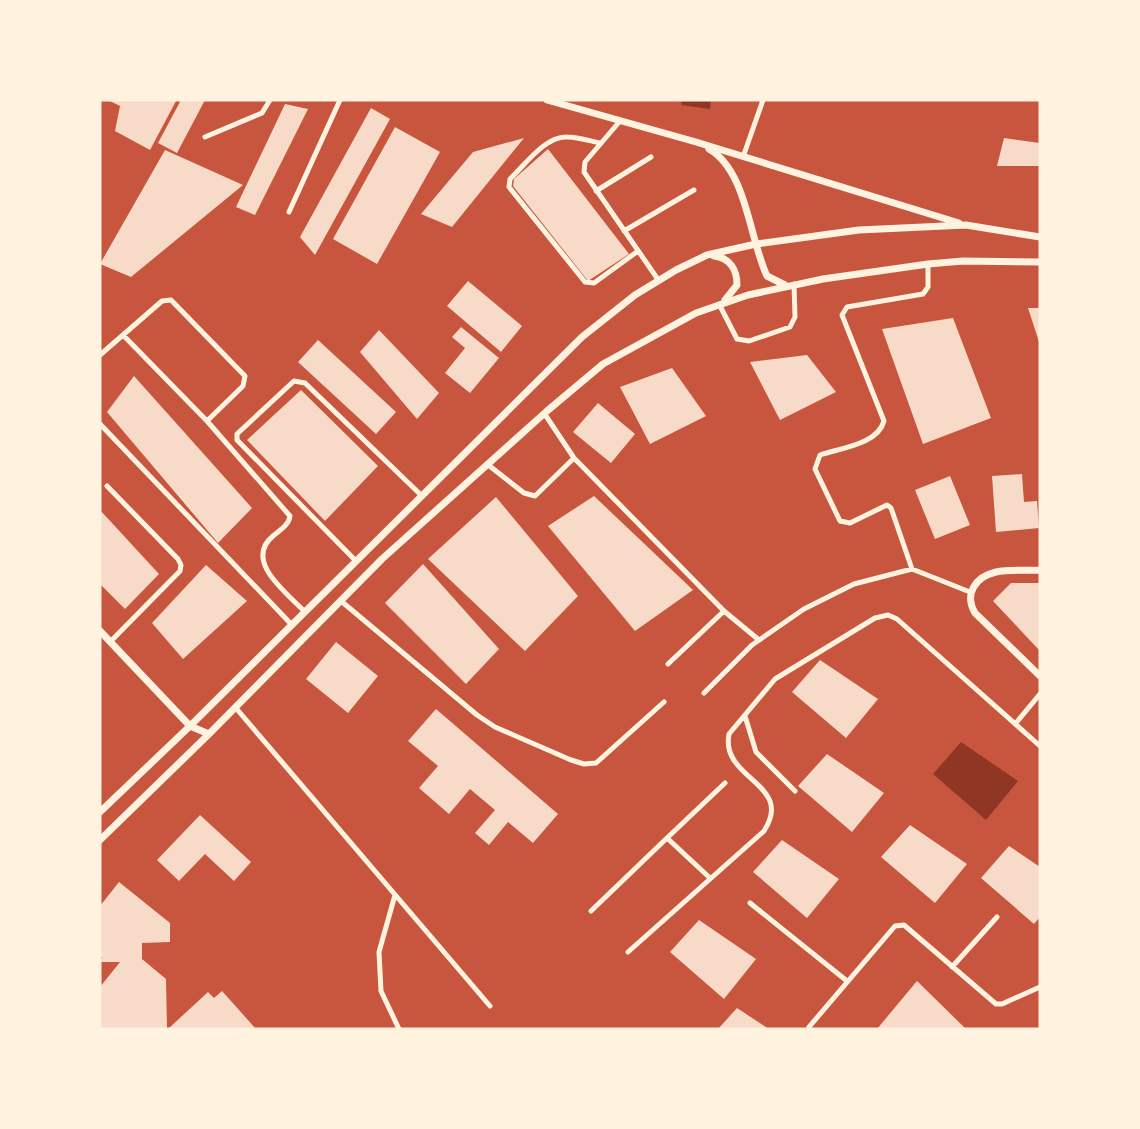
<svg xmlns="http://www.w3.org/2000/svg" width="1140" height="1129" viewBox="0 0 1140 1129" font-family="Spectral,serif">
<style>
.water{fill:#8f3625}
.building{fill:#f7dbc8}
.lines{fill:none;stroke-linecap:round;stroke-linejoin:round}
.service{stroke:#fff3e0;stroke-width:5}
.minor{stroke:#fff3e0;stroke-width:7}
</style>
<rect width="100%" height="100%" fill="#c8553d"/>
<!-- water -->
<path class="water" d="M682,100H711L710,109L681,105Z
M961,742L1018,781L986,820L933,774Z"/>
<!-- building -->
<path class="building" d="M108,100H173L176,101L150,150L115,131L120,106Z
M181,100H205L177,153L158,143Z
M285,104L308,109L255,215L236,207Z
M371,108L390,119L315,255L300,237Z
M395,127L440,152L377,264L333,239Z
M524,138L452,227L421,214L473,152Z
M1004,138L1040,143V166H997Z
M548,149L629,254L588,281L513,186L514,179Z
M165,150L243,185L131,277L100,264Z
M468,281L522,326L501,352L447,306Z
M1028,308H1040V345Z
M953,318L991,418L923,444L882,329Z
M461,327L499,358L470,393L445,373L465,348L452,337Z
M379,330L439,393L417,419L360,352Z
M318,340L396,412L376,434L298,362Z
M807,355L836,392L780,420L750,362Z
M672,368L706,416L650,444L620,387Z
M134,376L252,508L218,543L107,412Z
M301,390L378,466L325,521L247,440Z
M598,403L635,434L611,463L573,432Z
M1022,474L1024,502L1037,501L1039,528L996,532L992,476Z
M950,476L970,525L935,539L915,490Z
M594,496L693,590L635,631L548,526Z
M496,497L578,596L525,651L428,559Z
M100,510L159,574L125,609L100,584Z
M423,564L499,649L466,684L385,603Z
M206,565L247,601L183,659L152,623Z
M1011,583H1040V651L993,601Z
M336,642L378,676L348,713L306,679Z
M820,660L878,699L846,738L792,692Z
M436,709L558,814L533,843L508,822L489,845L475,833L495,810L470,789L449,814L419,788L438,766L408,741Z
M827,754L884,793L852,832L798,786Z
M200,815L251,862L234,881L205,854L179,881L157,860Z
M910,825L967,864L935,903L881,857Z
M782,840L839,879L807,918L753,872Z
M1009,846L1040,867V917L1034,924L981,878Z
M119,882L170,923V942L142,943V959L166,979L167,1028L100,1029V987L120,962H100L102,957H100V906Z
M699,920L756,959L724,999L670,952Z
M917,981L966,1029H877Z
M222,991L256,1029H168L208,992L214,998Z
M737,1008L769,1029H718Z"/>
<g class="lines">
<!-- service -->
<path class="service" d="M620,121L585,162L584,172L659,281
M205,137L262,113L270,100
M600,143C590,141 578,137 567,137C545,136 525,165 510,179L509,187L585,282L594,283L638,251
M743,157L763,100
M596,191L651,157
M289,212L340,100
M624,231L694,190
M719,304L737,339L749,341L790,327L795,317L794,284
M123,335L207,421
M100,355L162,301L171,300L245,376L243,386L207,421L290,516C289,525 280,530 273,536C243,561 287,593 305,612
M100,424L292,625
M574,458L724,611L668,664
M487,464L524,493L535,496L574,458L544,413
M107,486L178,559L181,565L180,571L110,642
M356,561L237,440V434L294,381L305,383L422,496
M912,569L891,508L887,505L850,523L840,521L815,469L820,455C841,448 878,444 884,421L842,315L847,307L923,294L928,287V264
M341,601L477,715L495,727L571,760L584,764L596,763L664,702
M724,611L759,640
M704,693L752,645L804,609L854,584L912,569L970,592
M235,707L490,1006
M745,716L756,752L795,791
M1016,723L1040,694
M710,878L667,838L725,783
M395,895L379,952L381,991L399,1029
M750,903L847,981
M591,911L667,838
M628,952L764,831C795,783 720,780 729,734L775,679L875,618L888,615L897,619L1040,746
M952,967L997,917
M809,1027L895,926L904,925L996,1004H1002L1040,987"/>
<!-- minor -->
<path class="minor" d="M547,100L696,142L959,223
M709,149C747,171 749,238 767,276L785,285
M714,256C730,258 737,270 737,285L725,300
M1040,570C1026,571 1010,569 996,572C975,577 964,594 975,613L1040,676
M100,631L190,726L209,734
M100,812L190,726L582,337L635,295L676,270L707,255L756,244L859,230L966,225L1040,237
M100,840L209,734L382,559L547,411L603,364L696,313L748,295L823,279L928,264L963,261L1040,262"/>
</g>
<!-- border -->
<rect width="1140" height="1129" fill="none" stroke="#fff3e0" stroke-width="203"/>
</svg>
